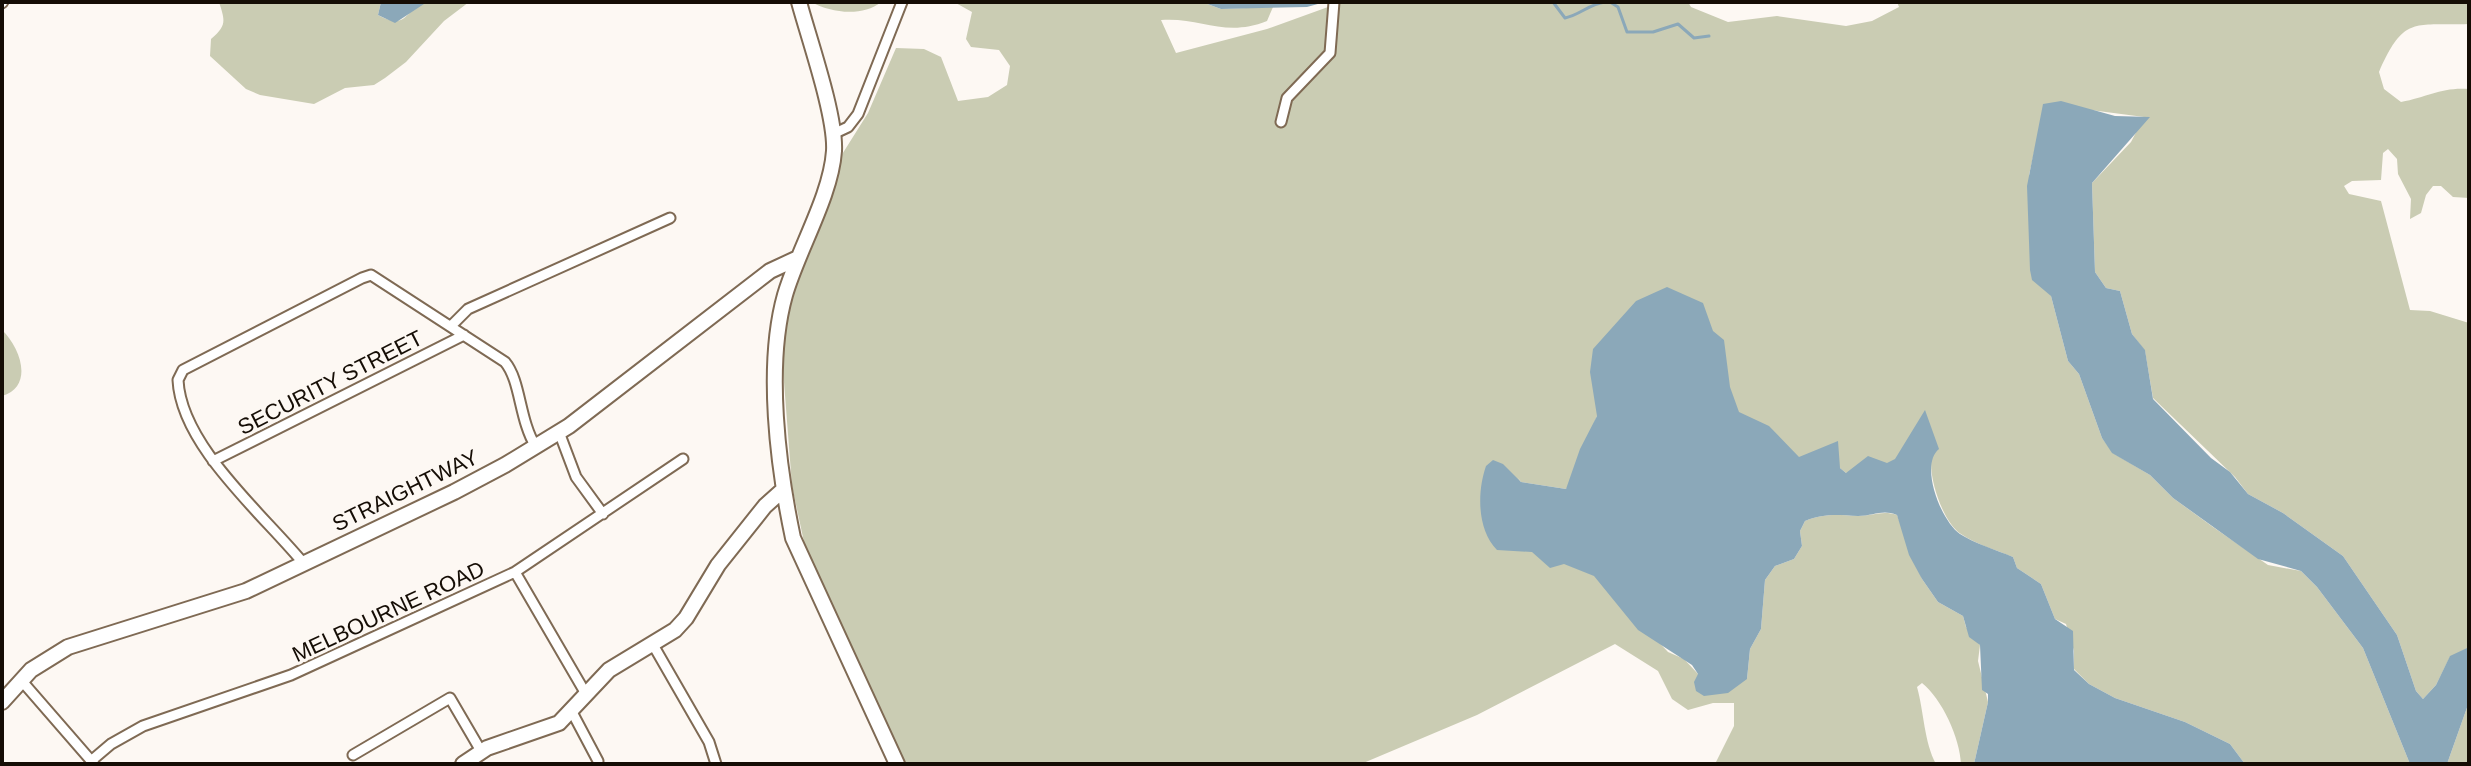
<svg xmlns="http://www.w3.org/2000/svg" width="2471" height="766" viewBox="0 0 2471 766" font-family="Helvetica,sans-serif">
<style>
.green{fill:#caccb3}
.water{fill:#8ba8b9}
.lines{fill:none;stroke-linecap:round;stroke-linejoin:round}
.stream{stroke:#8ba8b9;stroke-width:3}
.street-casing{stroke:#7f6a54;stroke-width:13}
.secondary-casing{stroke:#7f6a54;stroke-width:18}
.street{stroke:#fff;stroke-width:9}
.secondary{stroke:#fff;stroke-width:14}
.labels{text-anchor:middle;stroke-width:6;stroke-linejoin:round;paint-order:stroke}
.street-label{font-size:22px;fill:#150d05;stroke:#fdf8f3}
</style>
<rect width="100%" height="100%" fill="#fdf8f3"/>
<!-- green -->
<path class="green" d="M219,2H381L378,15C410,32 403,7 429,2C441,0 457,2 469,2L444,21L406,62L385,78L374,85L345,88L314,104L260,95L246,89L210,56L211,39C227,25 225,21 219,2Z
M811,2H881C863,17 831,13 811,2Z
M954,2H1202L1221,9L1273,7L1267,21C1225,38 1201,17 1161,20L1176,53L1267,29L1328,7L1329,2H1688L1691,7L1728,22L1777,16L1846,26L1872,21L1899,7L1897,2H2469V24C2414,26 2404,15 2379,72L2384,89L2401,102C2428,97 2441,87 2469,89V198L2453,197L2441,186H2433L2426,195L2421,213L2410,219L2411,199L2398,174L2397,159L2388,149L2383,153L2381,180L2352,181L2344,186L2349,194L2381,201L2410,310L2430,311L2469,323V647L2450,657L2436,685L2423,699L2416,691L2397,635L2343,556L2283,513L2248,494L2235,477L2153,398L2145,351L2132,334L2120,291L2106,288L2095,272L2092,183L2131,142L2144,117L2045,104L2029,175L2051,296L2068,361L2079,374L2102,438L2113,453L2150,475L2173,498L2213,527L2268,565L2301,571L2317,587L2363,648L2410,764H2245L2230,744L2185,722L2115,698L2089,684L2074,669V651L2066,624L2055,619L2041,584L2017,568L2013,557C1996,550 1975,544 1961,534C1943,523 1927,475 1932,455L1846,473L1840,468L1597,416C1586,442 1584,468 1566,489L1521,482L1518,478L1566,558L1594,573L1668,652L1684,659L1698,674L1747,679L1750,649L1761,629L1765,580L1775,566L1794,559L1802,546L1800,531L1805,521C1825,513 1837,515 1858,516C1873,516 1882,510 1897,515L1922,579L1938,602L1963,616L1966,627L1980,645L1978,661L1988,702L1974,764H1961C1960,738 1942,699 1922,683L1917,687C1924,712 1924,742 1936,764H1715L1734,726V703H1713L1688,710L1672,699L1658,671L1615,644L1477,715L1361,764H906L804,542L792,486L782,356L790,302L841,156L868,113L896,48L924,49L941,57L958,101L988,97L1007,85L1010,66L999,50L971,47L966,39L972,12Z
M2,330C21,348 34,387 2,396Z
M2469,702V764H2447Z"/>
<!-- water -->
<path class="water" d="M381,2H427L395,23L378,15Z
M1202,2H1325L1307,7L1221,9Z
M2061,101L2115,116L2150,117L2092,183L2095,272L2106,288L2120,291L2132,334L2145,350L2153,399L2211,458L2230,472L2248,494L2283,513L2343,556L2397,635L2416,691L2423,699L2436,685L2450,656L2469,647V702L2447,764H2410L2363,648L2317,587L2301,571L2258,559L2173,498L2150,475L2112,453L2102,438L2079,374L2068,361L2051,296L2032,280L2030,270L2027,186L2043,104Z
M1667,287L1703,303L1713,331L1724,340L1730,387L1739,412L1769,426L1799,457L1838,441L1840,468L1846,473L1868,456L1887,463L1895,459L1925,410L1939,449C1919,465 1941,521 1960,534C1974,543 1996,550 2013,557L2017,568L2041,584L2055,619L2073,631L2074,670L2089,684L2115,698L2185,722L2230,744L2245,764H1974L1988,702V694L1982,690L1980,645L1969,637L1963,616L1938,602L1922,579L1909,555L1897,515C1882,509 1874,516 1858,516C1837,515 1825,513 1805,521L1800,531L1802,546L1794,559L1775,566L1765,580L1761,629L1750,649L1747,679L1728,693L1704,696L1696,691L1694,682L1698,674L1692,665L1638,630L1594,576L1564,564L1550,568L1532,552L1497,550C1477,530 1477,492 1486,466L1493,460L1503,464L1521,482L1566,489L1580,449L1597,416L1590,372L1593,349L1636,301Z"/>
<g class="lines">
<!-- stream -->
<path class="stream" d="M1553,2L1565,18C1580,15 1589,4 1605,2
M1610,2L1618,7L1627,32H1653L1678,24L1694,38L1709,36"/>
<!-- street casing -->
<g class="street-casing">
<path id="street" d="M2,3L3,2
M1281,122L1287,98L1330,53L1334,2
M833,134L848,127L858,114L902,2
M451,326L468,309L670,218
M559,432L576,477L603,514
M213,461L464,335
M304,564C264,515 181,446 178,380L183,370L362,278L371,275L505,362C521,381 519,420 536,447
M515,572L586,694
M652,643L709,742L716,764
M21,680L94,764
M572,712L598,761
M353,755L450,698L481,751
M91,761L111,744L143,726L291,675L515,572L683,459"/>
</g>
<!-- secondary casing -->
<g class="secondary-casing">
<path id="secondary" d="M799,2C809,39 836,116 834,151C831,196 798,250 785,295C765,366 778,467 793,538L897,764
M2,702L31,670L68,647L246,591L454,492L505,465L569,426L770,271L798,258
M463,764L487,748L559,723L609,670L675,630L686,618L718,565L765,506L784,489"/>
</g>
<!-- street -->
<use href="#street" class="street"/>
<!-- secondary -->
<use href="#secondary" class="secondary"/>
</g>
<g class="labels">
<!-- street labels -->
<g class="street-label">
<text transform="translate(330 382) rotate(-27)" y="8">SECURITY STREET</text>
<text transform="translate(405 490) rotate(-26)" y="8">STRAIGHTWAY</text>
<text transform="translate(388 611) rotate(-25)" y="8">MELBOURNE ROAD</text>
</g>
</g>
<!-- border -->
<rect width="2471" height="766" fill="none" stroke="#150d05" stroke-width="8"/>
</svg>
